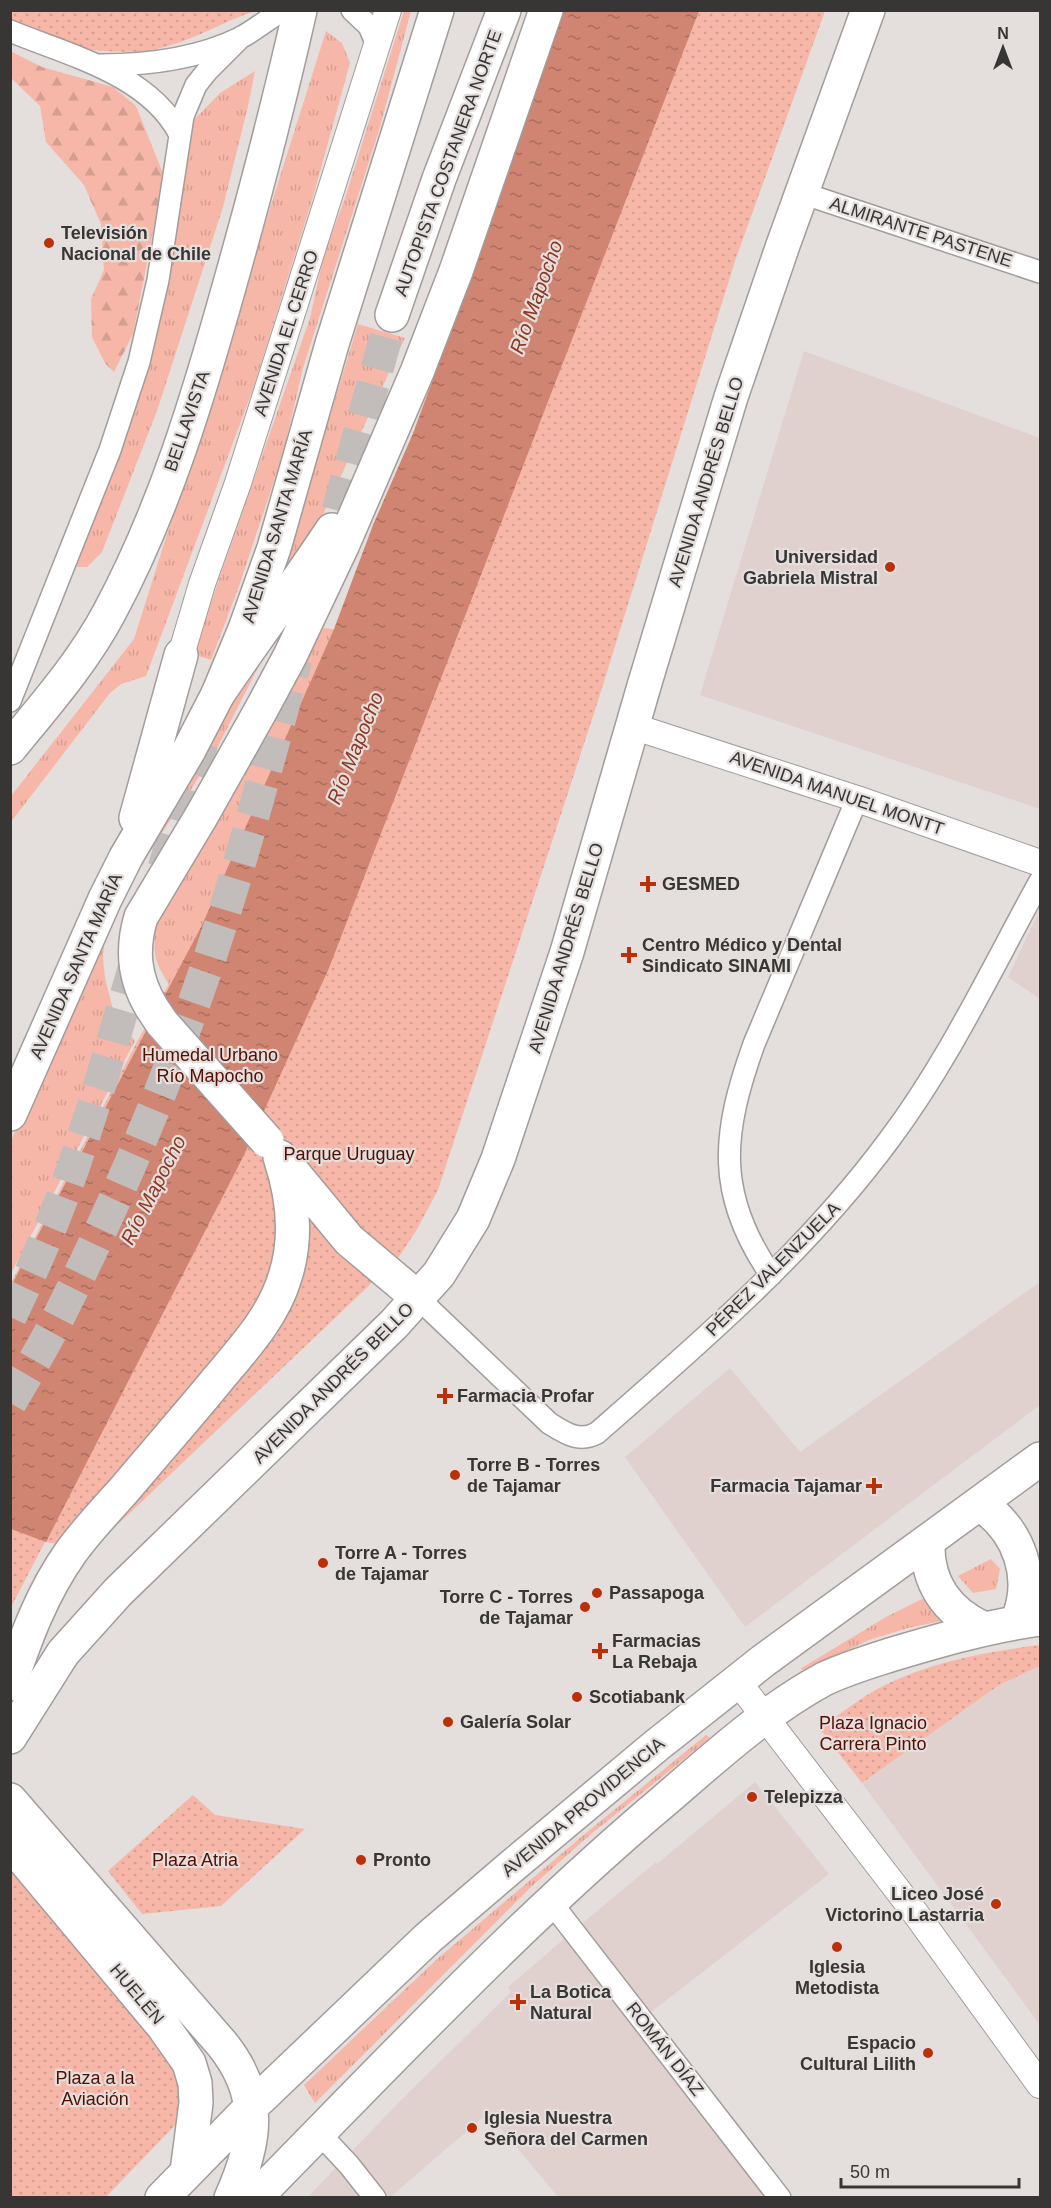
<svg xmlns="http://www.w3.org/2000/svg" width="1051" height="2208" viewBox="0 0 1051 2208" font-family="Helvetica,sans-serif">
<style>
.built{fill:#e0d1ce}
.grass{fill:url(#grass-tufts)}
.forest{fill:url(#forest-firs)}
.park{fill:url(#park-dots)}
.water{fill:url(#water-ripples)}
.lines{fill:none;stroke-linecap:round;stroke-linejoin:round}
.motorway-tunnel{stroke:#c2bcbb;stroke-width:33;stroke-dasharray:33 16;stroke-linecap:butt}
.minor-casing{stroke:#a29c9b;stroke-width:24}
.tertiary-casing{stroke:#a29c9b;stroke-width:28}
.primary-casing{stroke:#a29c9b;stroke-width:36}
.motorway-casing{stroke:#a29c9b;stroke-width:36}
.minor{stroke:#fff;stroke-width:21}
.tertiary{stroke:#fff;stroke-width:26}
.primary{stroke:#fff;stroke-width:33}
.motorway{stroke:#fff;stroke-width:33}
.motorway-bridge-casing{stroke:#a29c9b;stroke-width:36;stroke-linecap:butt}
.motorway-bridge{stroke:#fff;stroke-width:33}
.poi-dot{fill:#ba3009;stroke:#e4dedc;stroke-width:2}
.labels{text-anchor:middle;stroke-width:4.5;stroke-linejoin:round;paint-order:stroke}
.street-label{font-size:18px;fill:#383635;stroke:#e4dedc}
.poi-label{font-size:18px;font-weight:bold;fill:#383635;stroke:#e4dedc;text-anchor:start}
.park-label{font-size:18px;fill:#530f01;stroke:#e4dedc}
.water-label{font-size:20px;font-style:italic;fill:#903520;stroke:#e4dedc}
</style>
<defs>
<pattern id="grass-tufts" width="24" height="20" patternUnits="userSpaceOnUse" patternTransform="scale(1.5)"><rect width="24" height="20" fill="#f7b7a8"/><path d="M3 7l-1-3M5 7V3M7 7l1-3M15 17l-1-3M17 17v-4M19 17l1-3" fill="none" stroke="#d49e91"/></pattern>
<pattern id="forest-firs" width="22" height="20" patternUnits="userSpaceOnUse" patternTransform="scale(1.5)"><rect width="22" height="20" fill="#f7b7a8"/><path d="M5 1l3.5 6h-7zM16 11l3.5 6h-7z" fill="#d49e91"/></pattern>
<pattern id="park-dots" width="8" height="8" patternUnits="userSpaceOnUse" patternTransform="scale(1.5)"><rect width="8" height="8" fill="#f7b7a8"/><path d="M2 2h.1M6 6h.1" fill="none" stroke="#d49e91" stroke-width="1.8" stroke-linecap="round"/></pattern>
<pattern id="water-ripples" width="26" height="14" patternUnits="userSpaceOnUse" patternTransform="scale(1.5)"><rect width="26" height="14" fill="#d08472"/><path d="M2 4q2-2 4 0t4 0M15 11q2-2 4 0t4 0" fill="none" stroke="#aa6d5e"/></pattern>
</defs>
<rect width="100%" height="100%" fill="#e4dedc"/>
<!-- built -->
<path class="built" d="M804,351L1040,438V809L700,695Z
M1040,909V999L1008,977Z
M1040,1282V1405L745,1627L625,1457L730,1368L800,1452Z
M1040,1666V2025L862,1783L999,1685Z
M755,1782L829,1874L642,2019L780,2197H558L488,2113L390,2197L307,2198L401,2100L511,1992L508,1987L592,1915L656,1862L657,1864Z"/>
<!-- grass -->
<path class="grass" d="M404,11H411L380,127L303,368L283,454L238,589L211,660L195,655L199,637L310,318L324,254L345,198Z
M326,31L342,43L350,63L313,197L253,389L146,676L121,684L110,693L11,822V796L134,639Z
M255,71L248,106L223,207L157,411L102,552L87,567H77V551L132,414L162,313L187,141L192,122L220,93Z
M358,324L405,338L294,577L282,574Z
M324,628L334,629L201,927L170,986C153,959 153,954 156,923L294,665Z
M269,646L213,756L130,881L204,746Z
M106,923L103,958L105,978L114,1013L135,1041L11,1273V1141Z
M991,1559L1000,1569L996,1589L973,1593L958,1576Z
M926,1597L946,1620L908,1628L869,1640L805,1670L800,1669L886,1617Z
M706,1735L710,1738L590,1835L530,1888L315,2103L304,2085L436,1960L586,1833Z"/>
<!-- forest -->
<path class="forest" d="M10,51L42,67L113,87L136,106L164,176L133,334L114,372L105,363L92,337L91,299L104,270L101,224L84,185L46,142L40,106L11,78Z"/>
<!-- park -->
<path class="park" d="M11,11H255C222,22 191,42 156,49C117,57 49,46 11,33Z
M560,11H825L735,261L597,704L438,1190L416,1231L398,1258L92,1549L45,1542L11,1607V1283L137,1042L249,838L319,703Z
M1040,1645V1666L999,1685L862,1783L819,1728C841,1714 862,1696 885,1685C934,1661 987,1652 1040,1645Z
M193,1795L215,1815L305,1829L221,1906L142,1914L108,1871Z
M10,1857L176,2053L182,2118L106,2197H11Z"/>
<!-- water -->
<path class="water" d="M559,11H699L329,968L244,1155L46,1542L11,1529L10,1288L201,927L334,629L373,525L414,431L457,315L498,183Z"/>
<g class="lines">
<!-- motorway-tunnel -->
<path class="motorway-tunnel" d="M325,558L392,315
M164,868L204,736
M10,1317C34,1267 56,1217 74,1165C98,1095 118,1023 139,952
M10,1403C27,1374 44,1345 59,1316C116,1204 165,1088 206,969C241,867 267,763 296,659"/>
<!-- minor casing -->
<g class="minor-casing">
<path id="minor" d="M352,10L369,26L377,45
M10,31C68,55 148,74 179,133
M100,65C147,65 197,59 240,38C255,30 268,19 283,10
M802,193L1040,272
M10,701L110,450L139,362L158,280L183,116L196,85L208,70L241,37
M771,1275C715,1194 722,1133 754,1044L857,799
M418,1298L549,1423C565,1433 579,1443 597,1433C701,1342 807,1251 889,1140C949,1060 992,968 1040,881
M550,1901L780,2198
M319,2133L349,2165L375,2198"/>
</g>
<!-- tertiary casing -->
<g class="tertiary-casing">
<path id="tertiary" d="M181,655L202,584L238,483L388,10
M632,726L857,799L1040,863
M738,1682L916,1914L1040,2085"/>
</g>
<!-- primary casing -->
<g class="primary-casing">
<path id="primary" d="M10,748C45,705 83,662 109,613C164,511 198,398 229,287C255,195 279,103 300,10
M136,818L181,655
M10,1114L105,899L126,857L189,750L218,694L245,629L274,548L332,344L437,10
M980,1504C1020,1531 1036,1578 1017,1622
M928,1541C926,1581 946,1611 982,1628
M10,1737L63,1653L118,1592L394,1324L439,1274L473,1219L498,1159L567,952L644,686L731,397L783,245L868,10
M10,1800L222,2044C263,2095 257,2141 231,2198
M10,1843L163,2026L189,2063L195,2083L196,2103L187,2172
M162,2198L251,2107L428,1938L511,1867L657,1745L763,1661L1040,1459
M255,2198C389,2062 519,1923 665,1800C715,1757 765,1711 824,1679C845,1669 868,1662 890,1655C940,1640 989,1626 1040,1619"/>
</g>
<!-- motorway casing -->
<g class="motorway-casing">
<path id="motorway" d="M392,315L439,179L504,10
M218,694C255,639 295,586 332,530
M152,1008C134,979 131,950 141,917L202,815L261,710L290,656L343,544L417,372L456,271L546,10
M287,1165L349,1240L418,1298
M10,1684C26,1637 42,1593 71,1552C87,1530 106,1510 124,1490C155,1453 187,1417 218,1379C244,1348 273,1317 285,1277C298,1237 293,1196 280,1157"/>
</g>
<!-- minor -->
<use href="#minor" class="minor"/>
<!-- tertiary -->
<use href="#tertiary" class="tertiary"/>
<!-- primary -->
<use href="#primary" class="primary"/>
<!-- motorway -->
<use href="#motorway" class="motorway"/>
<!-- motorway-bridge casing -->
<g class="motorway-bridge-casing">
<path id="motorway-bridge" d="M152,1008L162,1023L267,1141"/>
</g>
<!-- motorway-bridge -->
<use href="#motorway-bridge" class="motorway-bridge"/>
</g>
<!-- markers -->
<g class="poi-dot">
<circle cx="49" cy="243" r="6"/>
<circle cx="890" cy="567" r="6"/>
<path d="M645 875h6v6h6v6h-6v6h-6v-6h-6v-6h6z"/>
<path d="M626 946h6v6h6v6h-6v6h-6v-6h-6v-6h6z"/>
<path d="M442 1387h6v6h6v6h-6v6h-6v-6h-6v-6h6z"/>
<circle cx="455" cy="1475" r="6"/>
<path d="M871 1477h6v6h6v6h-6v6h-6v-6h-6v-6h6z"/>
<circle cx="323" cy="1563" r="6"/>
<circle cx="597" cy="1593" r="6"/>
<circle cx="585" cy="1607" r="6"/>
<path d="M597 1642h6v6h6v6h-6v6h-6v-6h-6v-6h6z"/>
<circle cx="577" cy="1697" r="6"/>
<circle cx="448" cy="1722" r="6"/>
<circle cx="752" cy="1797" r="6"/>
<circle cx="361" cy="1860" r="6"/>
<circle cx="996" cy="1904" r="6"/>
<circle cx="837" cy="1947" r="6"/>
<path d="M515 1993h6v6h6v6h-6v6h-6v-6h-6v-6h6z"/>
<circle cx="928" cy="2053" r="6"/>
<circle cx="472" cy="2128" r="6"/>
</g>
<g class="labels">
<!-- street labels -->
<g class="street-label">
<text transform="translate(448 163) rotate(-70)" y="6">AUTOPISTA COSTANERA NORTE</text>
<text transform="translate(921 232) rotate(18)" y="6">ALMIRANTE PASTENE</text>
<text transform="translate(286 333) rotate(-72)" y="6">AVENIDA EL CERRO</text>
<text transform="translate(187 421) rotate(-71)" y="6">BELLAVISTA</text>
<text transform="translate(706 482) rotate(-73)" y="6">AVENIDA ANDRÉS BELLO</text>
<text transform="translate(277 526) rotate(-73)" y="6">AVENIDA SANTA MARÍA</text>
<text transform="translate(837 793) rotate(19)" y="6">AVENIDA MANUEL MONTT</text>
<text transform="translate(566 948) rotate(-73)" y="6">AVENIDA ANDRÉS BELLO</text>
<text transform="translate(76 966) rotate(-66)" y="6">AVENIDA SANTA MARÍA</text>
<text transform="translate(773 1269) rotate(-45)" y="6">PÉREZ VALENZUELA</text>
<text transform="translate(333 1383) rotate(-45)" y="6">AVENIDA ANDRÉS BELLO</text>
<text transform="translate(583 1807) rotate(-40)" y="6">AVENIDA PROVIDENCIA</text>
<text transform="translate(137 1994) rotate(50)" y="6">HUELÉN</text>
<text transform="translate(665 2049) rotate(52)" y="6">ROMÁN DÍAZ</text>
</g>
<!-- poi labels -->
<g class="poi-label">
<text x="61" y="239">Televisión<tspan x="61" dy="21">Nacional de Chile</tspan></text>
<text x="878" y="563" text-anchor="end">Universidad<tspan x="878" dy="21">Gabriela Mistral</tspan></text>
<text x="662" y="890">GESMED</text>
<text x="642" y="951">Centro Médico y Dental<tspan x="642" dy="21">Sindicato SINAMI</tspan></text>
<text x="457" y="1402">Farmacia Profar</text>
<text x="467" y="1471">Torre B - Torres<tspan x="467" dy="21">de Tajamar</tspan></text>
<text x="862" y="1492" text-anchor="end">Farmacia Tajamar</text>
<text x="335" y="1559">Torre A - Torres<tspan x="335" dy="21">de Tajamar</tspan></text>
<text x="609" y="1599">Passapoga</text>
<text x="573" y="1603" text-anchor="end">Torre C - Torres<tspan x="573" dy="21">de Tajamar</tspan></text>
<text x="612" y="1647">Farmacias<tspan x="612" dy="21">La Rebaja</tspan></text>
<text x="589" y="1703">Scotiabank</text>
<text x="460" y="1728">Galería Solar</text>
<text x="764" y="1803">Telepizza</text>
<text x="373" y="1866">Pronto</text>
<text x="984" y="1900" text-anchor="end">Liceo José<tspan x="984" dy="21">Victorino Lastarria</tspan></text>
<text x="837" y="1973" text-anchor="middle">Iglesia<tspan x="837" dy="21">Metodista</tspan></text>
<text x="530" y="1998">La Botica<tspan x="530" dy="21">Natural</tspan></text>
<text x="916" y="2049" text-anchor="end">Espacio<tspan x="916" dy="21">Cultural Lilith</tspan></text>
<text x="484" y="2124">Iglesia Nuestra<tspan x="484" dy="21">Señora del Carmen</tspan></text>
</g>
<!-- park labels -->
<g class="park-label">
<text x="210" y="1061">Humedal Urbano<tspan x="210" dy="21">Río Mapocho</tspan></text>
<text x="349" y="1160">Parque Uruguay</text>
<text x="873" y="1729">Plaza Ignacio<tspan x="873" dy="21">Carrera Pinto</tspan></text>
<text x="195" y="1866">Plaza Atria</text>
<text x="95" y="2084">Plaza a la<tspan x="95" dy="21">Aviación</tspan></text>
</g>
<!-- water labels -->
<g class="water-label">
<text transform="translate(536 297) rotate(-70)" y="7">Río Mapocho</text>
<text transform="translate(355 748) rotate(-68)" y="7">Río Mapocho</text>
<text transform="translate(153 1190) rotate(-63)" y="7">Río Mapocho</text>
</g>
</g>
<!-- border -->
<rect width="1051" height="2208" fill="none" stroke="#383635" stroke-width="24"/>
<!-- north arrow -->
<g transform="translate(1003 48)" stroke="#e4dedc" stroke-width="4.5" paint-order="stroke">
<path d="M0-4.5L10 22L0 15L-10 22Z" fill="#383635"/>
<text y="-9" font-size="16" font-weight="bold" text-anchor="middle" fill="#383635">N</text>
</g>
<!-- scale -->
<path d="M841 2178v9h178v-9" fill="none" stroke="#383635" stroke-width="3"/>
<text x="850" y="2178" font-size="18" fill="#383635" stroke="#e4dedc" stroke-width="4.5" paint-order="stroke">50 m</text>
</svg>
